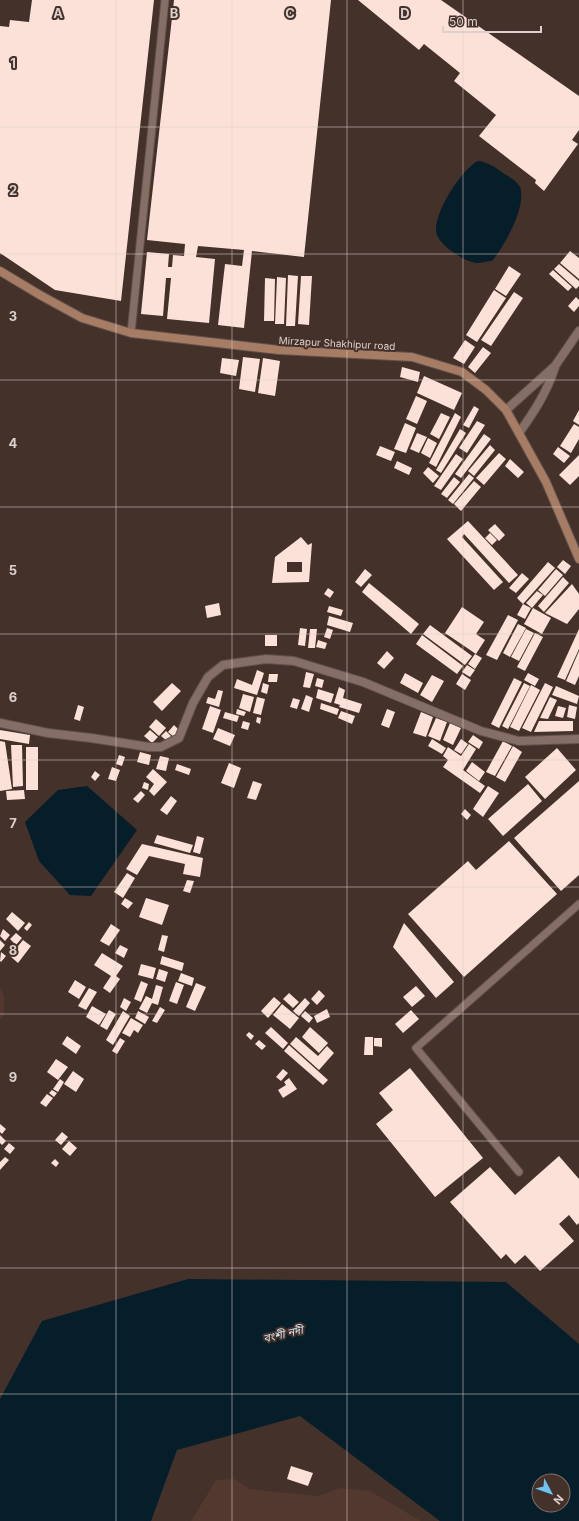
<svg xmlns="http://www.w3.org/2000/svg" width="579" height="1521" viewBox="0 0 579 1521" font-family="Inter,'Noto Sans Bengali',sans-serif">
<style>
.built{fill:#52382f}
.water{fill:#061d2a;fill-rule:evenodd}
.building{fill:#fbe1d8;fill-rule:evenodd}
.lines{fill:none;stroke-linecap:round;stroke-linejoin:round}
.lane-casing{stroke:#60504a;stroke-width:9}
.street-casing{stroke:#60504a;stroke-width:10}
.secondary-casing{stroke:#60504a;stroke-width:10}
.lane{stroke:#846e66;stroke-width:7}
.street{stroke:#846e66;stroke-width:8}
.secondary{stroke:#a67c65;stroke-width:8}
.grid{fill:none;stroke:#ded1cd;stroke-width:1;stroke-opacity:0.55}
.labels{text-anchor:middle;stroke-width:4;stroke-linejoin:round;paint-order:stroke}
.street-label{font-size:10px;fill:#ded1cd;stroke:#44312a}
.water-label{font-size:11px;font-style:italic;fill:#d3e5f1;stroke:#44312a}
.grid-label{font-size:13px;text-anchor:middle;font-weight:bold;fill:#ded1cd;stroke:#44312a;stroke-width:4;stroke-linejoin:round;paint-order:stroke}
</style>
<rect width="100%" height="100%" fill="#44312a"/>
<!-- built -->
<path class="built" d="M0,987L4,996V1015L0,1020Z
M235,1479L249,1489L318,1496L340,1488L370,1491L421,1521H191L216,1480Z"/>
<!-- water -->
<path class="water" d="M478,161C488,162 495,167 503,173C508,176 517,181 520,187C527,206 504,247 492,261C487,261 482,263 477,263C465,262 442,247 437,235C430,218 462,168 478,161Z
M87,786L137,830L91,896L70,895L39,861L25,822L58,790Z
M188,1279L506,1282L579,1344V1521H440L300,1416L177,1450L151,1521H0V1399L42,1321ZM539,1481H563V1505H539Z"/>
<!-- building -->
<path class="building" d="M32,0H154L121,301L55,290L0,253V26L9,27L10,20L29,22Z
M174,0H331L304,257L252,251L244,328L218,325L225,264L242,266L244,250L198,246L196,257L215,259L209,323L167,319L171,278H166L163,316L141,314L147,252L169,254L168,267H172L173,255L184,256L185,244L147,240Z
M358,0H441L579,96V130L572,140L578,144L544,191L535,183L536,180L479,136L496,115L454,81L460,73L424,44L419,50Z
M570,251L579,258V279L560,263Z
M559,264L579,281V286L576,289L554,269Z
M509,266L521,274L506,296L495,289Z
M553,270L572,287L568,291L549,274Z
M288,275L298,276L295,326H286Z
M301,276H312L309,325L298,324Z
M277,277L286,278L284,324H275Z
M265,278L275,279L274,321H264Z
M494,290L506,298L477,342L466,335Z
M514,292L523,298L491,346L481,340Z
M576,297L579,300V306L574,312L568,306Z
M465,340L475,347L464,364L453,358Z
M483,347L491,353L475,373L468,367Z
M243,357L260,359L255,392L239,389Z
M222,358L239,360L236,376L220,373Z
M263,358L280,361L275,396L258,393Z
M402,367L420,372L418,382L400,377Z
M424,376L462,393L454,410L417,393Z
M416,396L427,401L417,424L406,419Z
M474,406L479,409L469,428L463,425Z
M579,410V425L573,421Z
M441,413L450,417L439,439L430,434Z
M455,413L461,417L436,467L429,463Z
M477,421L485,425L467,453L459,448Z
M405,423L416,428L406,453L394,449Z
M574,424L579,427V439L571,453L560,446Z
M460,429L466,433L441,473L436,470Z
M417,433L427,437L419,453L410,449Z
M484,434L491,439L461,478L455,474Z
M428,438L437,443L430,458L421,453Z
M490,445L495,450L474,476L468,471Z
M380,446L395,452L391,461L376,455Z
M558,447L570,456L564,463L553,454Z
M499,453L506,459L484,485L476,478Z
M456,454L463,459L441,490L434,486Z
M579,455V476L570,485L559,475Z
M510,459L524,472L518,478L505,466Z
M397,461L412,468L409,475L394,468Z
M428,467L439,476L433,483L423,473Z
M469,474L474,478L453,504L448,500Z
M454,477L460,482L447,498L441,494Z
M474,481L481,487L461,511L454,504Z
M468,521L518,575L509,583L464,534L462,537L503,582L494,590L447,539Z
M495,524L505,535L499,541L488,530Z
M490,533L497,540L492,545L485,538Z
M301,537L308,545L312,543L309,582L272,583L275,557ZM287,562H302V572H287Z
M563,560L571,566L565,574L557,567Z
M548,562L555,568L523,604L517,598Z
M365,569L372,575L361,587L355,582Z
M556,569L563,575L545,596L538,590Z
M522,573L529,579L516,593L509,588Z
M563,577L569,583L544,612L538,606Z
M369,583L419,624L411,634L362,592Z
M572,584L579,594V609L567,624L545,613Z
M328,588L334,592L330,598L324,594Z
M537,591L543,595L532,608L526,603Z
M219,603L221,615L207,618L205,606Z
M523,604L531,608L525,619L517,615Z
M329,606L343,610L341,616L327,612Z
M462,607L484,622L476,634L485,640L476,654L445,633Z
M533,608L551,618L542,634L524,624Z
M508,615L518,620L497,660L486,655Z
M329,616L353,623L350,632L327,625Z
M518,624L526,628L510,657L503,653Z
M430,625L472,656L465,665L423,634Z
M300,628L307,629L305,646L298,645Z
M327,628L333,630L330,639L324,637Z
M310,629H317L315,648H308Z
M526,629L534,633L519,661L511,657Z
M579,629V649L565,680L557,677Z
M535,633L543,637L525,671L517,667Z
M265,635H277V646H265Z
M422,635L463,666L457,674L416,644Z
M318,640L327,643L325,649L316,647Z
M387,651L394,658L384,669L377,663Z
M579,651V676L575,685L566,681Z
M475,654L482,658L475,669L468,664Z
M467,665L475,670L470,677L462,672Z
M257,670L264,673L257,695L234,688L237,679L252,685Z
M306,672L314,674L310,688L303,687Z
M405,673L423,683L418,693L400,683Z
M528,673L539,679L535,686L524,680Z
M269,674H278L277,682H268Z
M462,674L471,680L465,690L456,684Z
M432,675L444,681L432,702L420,695Z
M317,678L324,680L322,688L315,686Z
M514,678L522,682L499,728L491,724Z
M172,683L181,691L162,711L153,702Z
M263,683L269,685L267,694L261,692Z
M524,683L530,686L508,729L502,726Z
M545,683L553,687L531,732L522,728Z
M531,685L540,690L519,731L510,727Z
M556,686L579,696L577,704L552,695Z
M339,687L345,690L343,698L362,704L359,713L339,707L340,705L334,703Z
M318,689L334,694L331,703L316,698Z
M218,690L223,691L219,707L206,703L208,697L215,699Z
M243,694L254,697L250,712L239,708Z
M306,695L313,698L309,712L301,709Z
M257,697L265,699L261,715L253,713Z
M550,697L557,700L548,719L540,718Z
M293,698L300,700L297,709L290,707Z
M321,703L339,709L337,715L320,709Z
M78,705L84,707L80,721L74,719Z
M569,705L577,707L575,719L567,717Z
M210,706L221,710L213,733L202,729Z
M558,706L566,708L563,718L555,716Z
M237,709L246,712L244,716L236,714Z
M387,709L395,712L389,728L381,725Z
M341,711L355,716L352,724L338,718Z
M225,712L239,716L237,722L223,718Z
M421,712L433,717L426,737L413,733Z
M257,717L261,718L260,724L256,722Z
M436,718L447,722L440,741L428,736Z
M156,719L166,728L159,736L149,727Z
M243,721L250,723L248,730L241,728Z
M539,721H573V731L534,732Z
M450,723L461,728L453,745L443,740Z
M174,725L179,730L174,737L168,732Z
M218,728L235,735L230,746L213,739Z
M0,730L30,735L29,744L0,739Z
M150,730L158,737L152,743L144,736Z
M166,731L171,736L167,741L161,736Z
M473,735L483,742L479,749L468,742Z
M432,739L446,748L442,754L428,746Z
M461,739L468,744L461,754L454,750Z
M0,741L5,742L12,789L0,791Z
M503,741L512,746L495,776L486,772Z
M469,744L476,749L463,770L485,786L480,793L443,767L448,760L443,756L448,747L461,756Z
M11,745H22L23,786L13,787Z
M513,746L522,752L505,782L496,777Z
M26,747H38V790H26Z
M557,748L576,770L545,799L525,777Z
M140,752L151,755L149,765L137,762Z
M119,755L125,757L122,766L116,764Z
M160,756L169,758L166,771L156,769Z
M472,762L485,772L479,781L466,771Z
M229,763L241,768L234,788L221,783Z
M177,764L191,769L189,775L175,770Z
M112,767L120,770L116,781L108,779Z
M153,769L167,782L154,796L149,791L154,784L146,777Z
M95,771L100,775L95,781L91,777Z
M253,781L262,784L256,800L247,798Z
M579,781V875L561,891L514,838Z
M144,782L149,784L148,790L142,788Z
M528,784L542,801L503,836L488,819Z
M488,786L499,793L483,817L473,809Z
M24,790L25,799L7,800L6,791Z
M141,791L145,795L138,803L133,799Z
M171,796L177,801L167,815L160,810Z
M465,809L471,815L467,820L461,814Z
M157,835L193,845L190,853L154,843Z
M197,836L204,838L200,854L193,852Z
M509,841L557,894L464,977L408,914L468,861L476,870Z
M142,844L203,858L200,877L183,874L185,864L149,856L137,875L126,869Z
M127,873L135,878L123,898L114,892Z
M187,880L194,881L190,893L183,891Z
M125,898L133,903L128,909L121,904Z
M146,898L169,905L162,925L139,917Z
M12,912L25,923L18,931L6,919Z
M29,922L32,925L27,931L24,928Z
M404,923L454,982L436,998L393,947Z
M111,924L120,930L109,946L100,941Z
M3,929L10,935L5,941L0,936Z
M16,933L22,938L16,945L10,939Z
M162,935L168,936L164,952L158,950Z
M0,940L5,945L0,951Z
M23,940L31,946L18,963L10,956Z
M120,945L128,949L124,958L115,953Z
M1,952L6,956L1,962L0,961Z
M102,953L123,966L116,976L120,979L110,993L103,988L111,976L94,965Z
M162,956L184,963L182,971L160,964Z
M141,964L156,968L153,979L138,975Z
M159,969L168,972L165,982L156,979Z
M181,973L194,978L192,986L178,981Z
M75,980L86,987L79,999L68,992Z
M141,981L148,984L141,1002L134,999Z
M176,982L184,985L177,1004L169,1001Z
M196,983L206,987L195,1011L186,1007Z
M156,985L163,987L158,1005L152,1003L147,1013L139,1009L146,996L152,999Z
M416,986L425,996L412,1007L403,997Z
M89,988L97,992L86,1010L78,1006Z
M319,990L325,996L317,1005L311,999Z
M289,993L299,1002L293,1008L283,999Z
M274,997L281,1003L268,1018L261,1011Z
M124,998L131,1002L126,1011L120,1007Z
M305,998L310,1003L299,1016L293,1011Z
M282,1004L299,1018L290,1029L273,1015Z
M92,1006L106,1014L99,1025L86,1017Z
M160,1007L165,1010L157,1023L152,1021Z
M327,1009L330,1017L317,1023L314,1016Z
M109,1010L116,1014L107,1030L100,1026Z
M411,1010L419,1019L403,1033L395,1024Z
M123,1011L130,1016L113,1045L106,1040Z
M138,1011L149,1017L145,1024L135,1018Z
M305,1011L313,1018L309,1023L301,1016Z
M131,1018L143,1025L138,1033L134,1030L130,1037L122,1033Z
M271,1027L288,1043L283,1049L265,1033Z
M310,1027L328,1043L319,1053L302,1037Z
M249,1032L254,1036L251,1040L246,1035Z
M67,1036L81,1046L76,1054L62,1044Z
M296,1037L318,1056L327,1046L334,1053L319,1070L290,1044Z
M365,1037H373V1055H364Z
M120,1038L125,1041L117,1054L112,1051Z
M374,1038H382V1047L374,1046Z
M259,1040L266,1046L262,1050L255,1044Z
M289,1045L328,1080L323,1085L284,1051Z
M56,1059L68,1067L58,1080L47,1072Z
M410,1068L483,1158L435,1197L376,1124L393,1110L379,1093Z
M283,1069L288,1073L281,1081L276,1077Z
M73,1071L84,1079L76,1092L64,1084Z
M289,1078L297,1089L283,1098L278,1090L286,1085L284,1082Z
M60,1079L64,1082L58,1092L53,1089Z
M52,1090L57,1093L54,1097L49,1093Z
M47,1094L53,1098L46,1107L40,1103Z
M0,1124L6,1129L2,1134L0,1132Z
M62,1132L68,1137L61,1145L55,1140Z
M0,1135L6,1141L2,1145L0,1143Z
M69,1141L77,1148L70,1156L62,1149Z
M9,1143L15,1148L10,1154L4,1149Z
M559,1156L579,1179V1223L577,1225L569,1215L559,1224L574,1241L540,1271L525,1255L515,1264L506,1254L501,1259L450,1202L490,1167L515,1195Z
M5,1157L9,1160L0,1170V1162Z
M55,1159L59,1163L56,1167L51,1163Z
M291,1466L313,1473L308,1486L287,1479Z"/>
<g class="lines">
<!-- lane casing -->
<g class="lane-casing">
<path id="lane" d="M131,333L165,0
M519,1172L416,1048L579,904"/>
</g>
<!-- street casing -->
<g class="street-casing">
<path id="street" d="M506,410L555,366L579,331
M519,433C534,412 547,392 555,367
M0,723L48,733L91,738L149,747H161L179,738L193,703L208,677L223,665L266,659L294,661L363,682L481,731L519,741L579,739"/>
</g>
<!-- secondary casing -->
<g class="secondary-casing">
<path id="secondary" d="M0,271L40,295L82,318L131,333L279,350L412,357L462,372L486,390L506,410L546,482L579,559"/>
</g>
<!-- lane -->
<use href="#lane" class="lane"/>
<!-- street -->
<use href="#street" class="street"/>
<!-- secondary -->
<use href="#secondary" class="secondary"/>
</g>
<!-- grid -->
<path class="grid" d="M116,0V1521M232,0V1521M347,0V1521M463,0V1521M0,127H579M0,254H579M0,380H579M0,507H579M0,634H579M0,760H579M0,887H579M0,1014H579M0,1141H579M0,1268H579M0,1394H579"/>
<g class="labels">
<!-- street labels -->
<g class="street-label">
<text transform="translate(337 343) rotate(3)" y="4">Mirzapur Shakhipur road</text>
</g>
<!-- water labels -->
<g class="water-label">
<text transform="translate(283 1334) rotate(-13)" y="4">বংশী নদী</text>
</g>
</g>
<g class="grid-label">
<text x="58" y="18">A</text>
<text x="174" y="18">B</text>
<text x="290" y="18">C</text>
<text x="405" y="18">D</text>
<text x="13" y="68">1</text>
<text x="13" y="195">2</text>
<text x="13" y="321">3</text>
<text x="13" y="448">4</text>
<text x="13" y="575">5</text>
<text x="13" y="702">6</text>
<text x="13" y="828">7</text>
<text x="13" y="955">8</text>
<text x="13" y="1082">9</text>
</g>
<!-- north arrow -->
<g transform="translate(551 1493) rotate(131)"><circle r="19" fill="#44312a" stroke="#82716b"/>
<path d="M0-3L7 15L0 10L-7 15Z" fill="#6cc3f2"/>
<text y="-6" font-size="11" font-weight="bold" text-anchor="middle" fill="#ded1cd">N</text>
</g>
<!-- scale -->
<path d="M443 26v6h98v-6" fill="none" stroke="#ded1cd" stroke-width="2"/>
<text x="449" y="26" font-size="12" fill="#ded1cd" stroke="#44312a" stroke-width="3" paint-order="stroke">50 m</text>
</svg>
